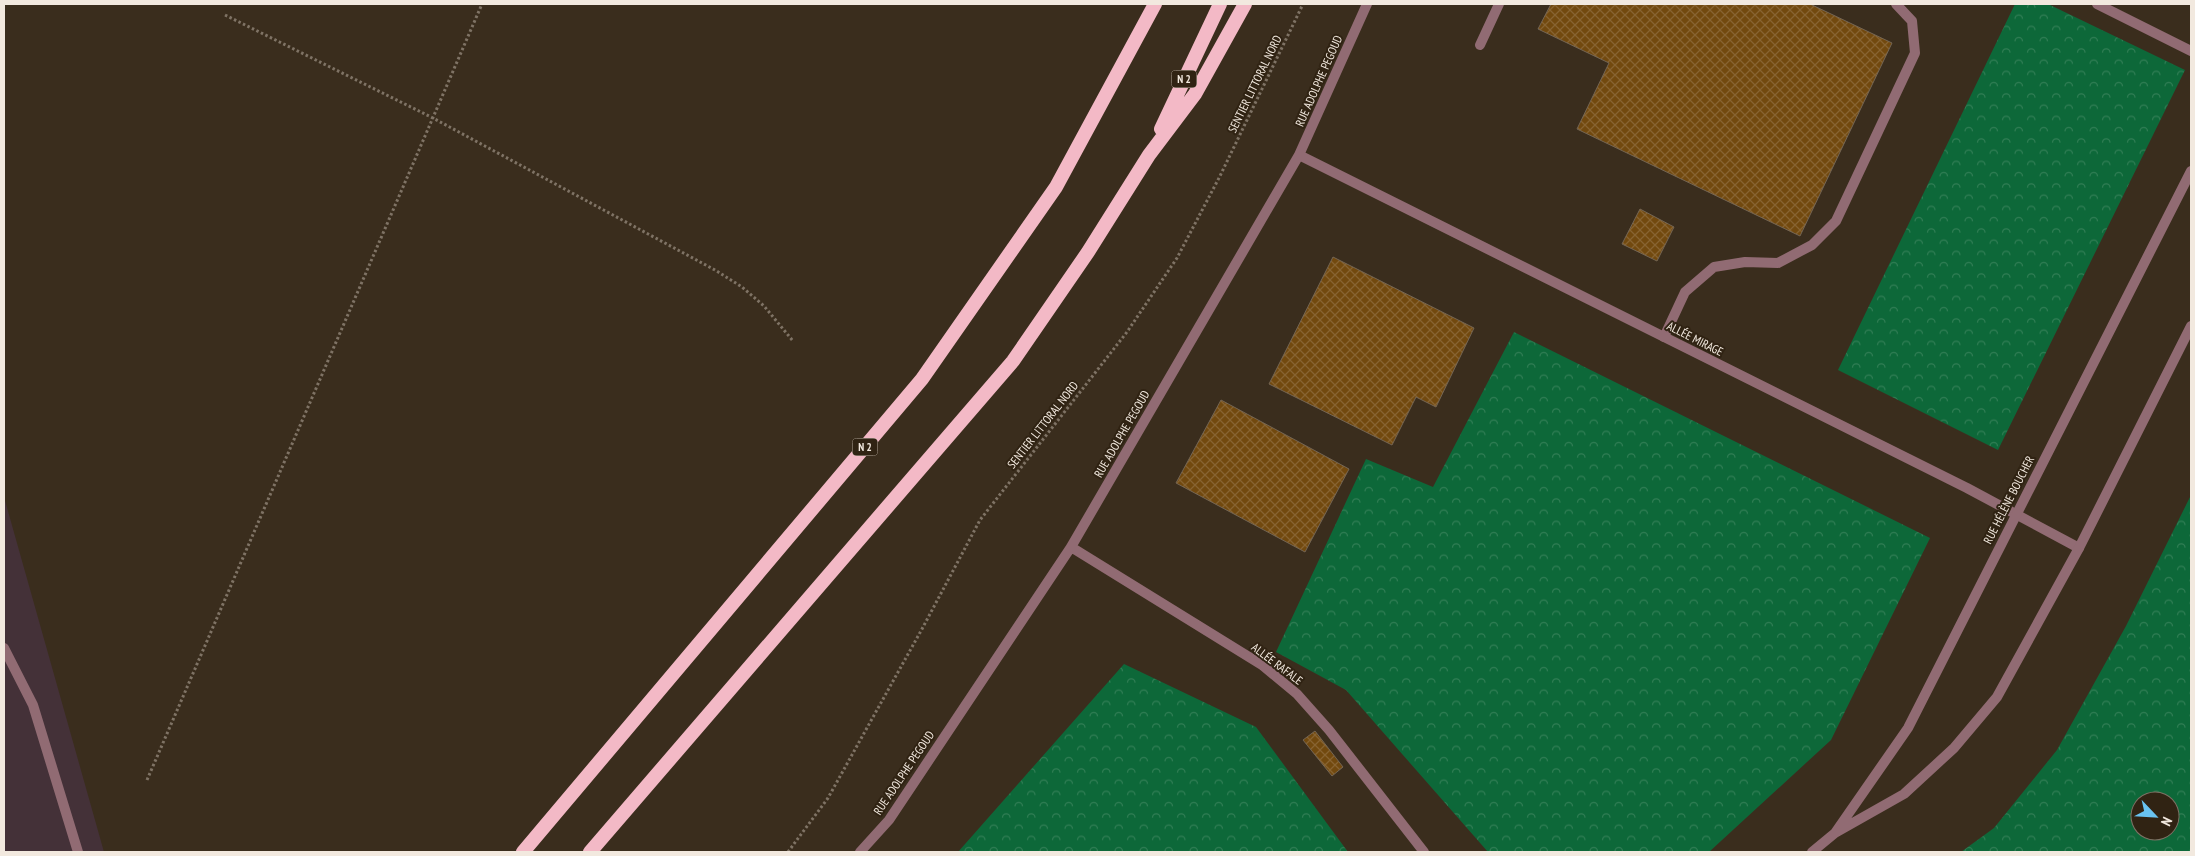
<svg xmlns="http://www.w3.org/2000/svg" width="2195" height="856" viewBox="0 0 2195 856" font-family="'PT Sans Narrow',sans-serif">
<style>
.commercial{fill:#443138}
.forest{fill:url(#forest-crowns);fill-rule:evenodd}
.building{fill:url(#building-cross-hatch);stroke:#746553}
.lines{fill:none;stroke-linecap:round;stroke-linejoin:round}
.path{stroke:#7f7365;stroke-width:3;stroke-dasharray:2.5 2.5;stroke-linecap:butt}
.service{stroke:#916b73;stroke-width:10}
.minor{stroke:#916b73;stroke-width:10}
.tertiary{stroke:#916b73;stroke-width:10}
.trunk{stroke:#f3b9c6;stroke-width:14}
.labels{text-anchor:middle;stroke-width:4;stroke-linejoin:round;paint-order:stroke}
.shield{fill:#302313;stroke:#b8aea2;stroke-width:1}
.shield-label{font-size:11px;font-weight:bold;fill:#f2e9df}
.street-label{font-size:12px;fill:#f2e9df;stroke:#302313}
</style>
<defs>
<pattern id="forest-crowns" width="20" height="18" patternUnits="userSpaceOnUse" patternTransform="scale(1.25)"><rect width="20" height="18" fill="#0d6839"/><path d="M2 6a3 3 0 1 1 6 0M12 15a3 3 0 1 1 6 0" fill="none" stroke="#317e55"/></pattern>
<pattern id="building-cross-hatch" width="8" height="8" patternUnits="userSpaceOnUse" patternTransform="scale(1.25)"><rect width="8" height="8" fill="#72490e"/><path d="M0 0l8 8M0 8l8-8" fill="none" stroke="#876331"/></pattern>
</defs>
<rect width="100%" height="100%" fill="#3a2d1d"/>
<!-- commercial -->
<path class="commercial" d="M4,497L104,852H4Z"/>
<!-- forest -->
<path class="forest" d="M2015,4H2048L2185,70L1998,450L1838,370Z
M1514,332L1930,538L1831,740L1709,852H1488L1346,690L1276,652L1366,459L1433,487Z
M2191,495V852H1961L1994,828L2057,750L2126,626ZM2140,801H2170V831H2140Z
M1124,664L1256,727L1348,852H958Z"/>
<!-- building -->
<path class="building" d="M1551,4H1810L1892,43L1800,236L1577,129L1609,63L1538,29Z
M1640,209L1674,227L1657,261L1622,244Z
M1333,257L1474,328L1436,407L1416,397L1392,445L1269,384Z
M1221,400L1349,469L1305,552L1176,483Z
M1315,731L1343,767L1332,776L1303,740Z"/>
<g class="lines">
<!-- path -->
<path class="path" d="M225,15L431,117L715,270L742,287L764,306L793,341
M147,780L482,4
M788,852L828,798L922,629L980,520L1127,332L1177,258L1220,176L1303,4"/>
<!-- service -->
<path class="service" d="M1480,45L1499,4
M1664,337L1685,292L1714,267L1745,262L1778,263L1812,245L1836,221L1915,53L1912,21L1896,4
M4,648L33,705L78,852"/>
<!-- minor -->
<path class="minor" d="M2097,4L2191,51
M1299,155L1967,488L2079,548
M1071,547L1262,665L1297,694L1329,730L1424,852
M860,852L889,820L1071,547L1299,155L1367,4"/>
<!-- tertiary -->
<path class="tertiary" d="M1835,833L1908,728L2191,171
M1812,852L1835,833L1904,794L1954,748L1997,697L2079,548L2191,326"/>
<!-- trunk -->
<path class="trunk" d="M1161,129L1220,4
M523,852L922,379L1056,187L1155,4
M590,852L1013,361L1088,252L1149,155L1195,94L1245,4"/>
</g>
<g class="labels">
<!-- shield labels -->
<g class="shield">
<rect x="1171.5" y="70.5" width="25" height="17" rx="4"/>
<rect x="852.5" y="438.5" width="25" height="17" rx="4"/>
</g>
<g class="shield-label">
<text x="1184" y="83">N 2</text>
<text x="865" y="451">N 2</text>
</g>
<!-- street labels -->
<g class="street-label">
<text transform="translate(1319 81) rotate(-66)" y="4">RUE ADOLPHE PEGOUD</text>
<text transform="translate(1255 84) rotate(-64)" y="4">SENTIER LITTORAL NORD</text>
<text transform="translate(1695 339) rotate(27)" y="4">ALLÉE MIRAGE</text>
<text transform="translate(1043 425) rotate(-52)" y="4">SENTIER LITTORAL NORD</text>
<text transform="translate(1122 434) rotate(-60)" y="4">RUE ADOLPHE PEGOUD</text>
<text transform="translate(2009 500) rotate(-63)" y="4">RUE HÉLÈNE BOUCHER</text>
<text transform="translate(1277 664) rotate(37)" y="4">ALLÉE RAFALE</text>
<text transform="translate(904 773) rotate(-56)" y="4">RUE ADOLPHE PEGOUD</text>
</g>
</g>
<!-- border -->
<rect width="2195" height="856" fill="none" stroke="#f2e9df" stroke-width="10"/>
<!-- north arrow -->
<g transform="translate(2155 816) rotate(115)"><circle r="24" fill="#302313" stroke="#7e7265"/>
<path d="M0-4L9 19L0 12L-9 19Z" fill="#69c3f1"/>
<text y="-8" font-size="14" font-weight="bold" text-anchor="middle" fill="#f2e9df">N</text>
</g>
</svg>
